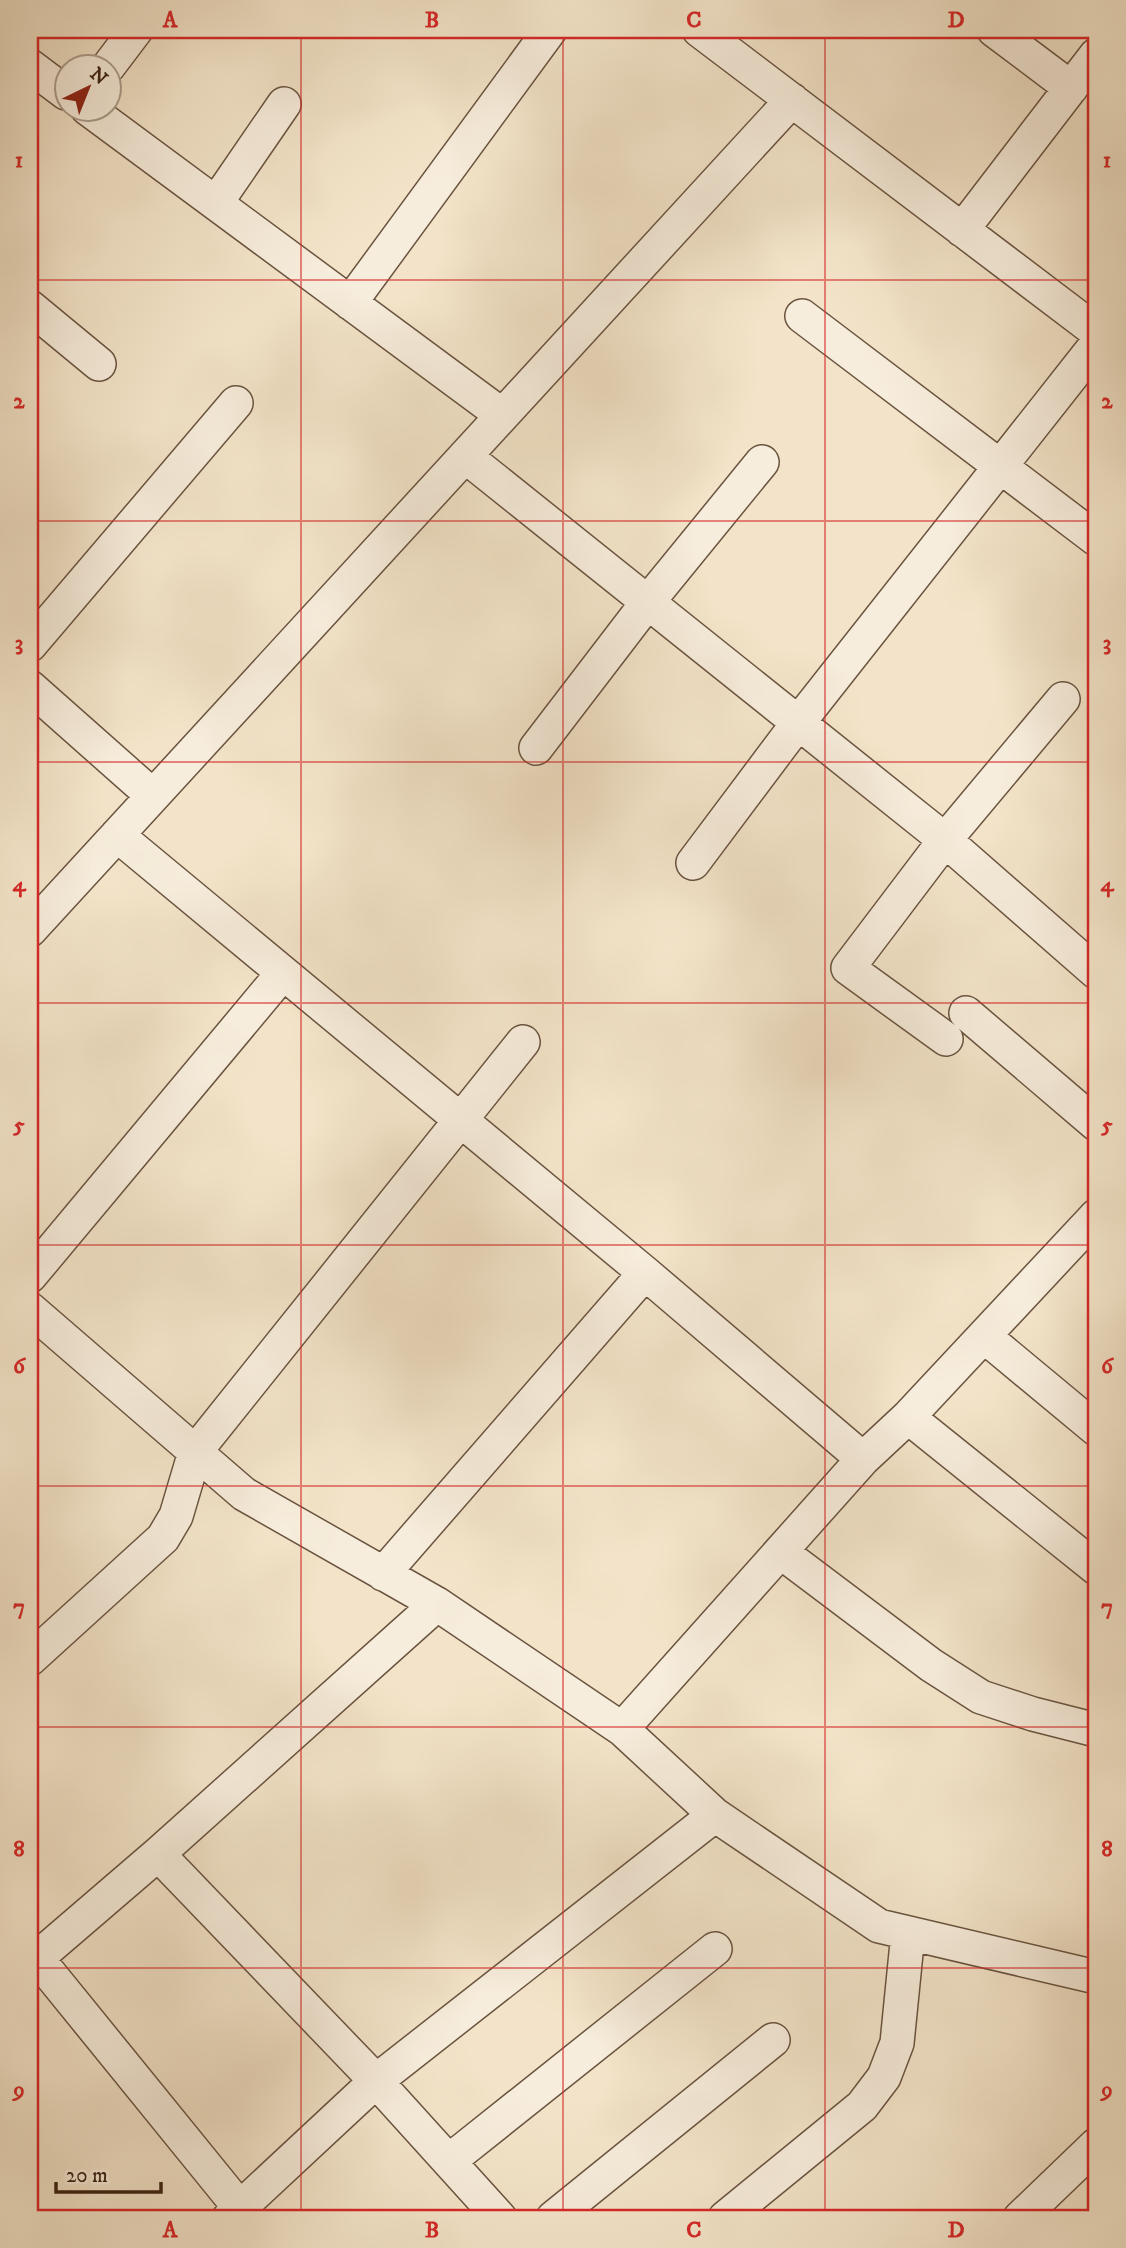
<svg xmlns="http://www.w3.org/2000/svg" width="1126" height="2248" viewBox="0 0 1126 2248" font-family="'IM FELL DW Pica',serif">
<style>
.lines{fill:none;stroke-linecap:round;stroke-linejoin:round}
.minor-casing{stroke:#6a5440;stroke-width:36}
.minor{stroke:#f7eddc;stroke-width:33}
.grid{fill:none;stroke:#d62828;stroke-width:2;stroke-opacity:0.55}
.neatline{fill:none;stroke:#d62828;stroke-width:2.5}
.grid-label{font-size:23px;text-anchor:middle;font-weight:bold;fill:#d62828}
</style>
<rect width="100%" height="100%" fill="#f3e4c9"/>
<filter id="stains"><feTurbulence type="fractalNoise" baseFrequency=".00286" numOctaves="4"/><feColorMatrix values="0 0 0 0 .2 0 0 0 0 .09 0 0 0 0 .02 0 0 0 .5 -.17"/></filter>
<radialGradient id="worn" r=".72"><stop offset=".6" stop-color="#630" stop-opacity="0"/><stop offset="1" stop-color="#630" stop-opacity=".3"/></radialGradient>
<g class="lines">
<!-- minor casing -->
<g class="minor-casing">
<path id="minor" d="M699,30L1096,331
M994,30L1071,88
M30,66L66,93
M108,67L136,30
M87,108L502,415
M216,203L284,104
M962,230L1096,55
M350,303L550,30
M30,307L99,364
M802,316L1096,539
M465,456L945,840L1096,972
M30,645L236,403
M30,687L153,796
M536,748L647,603L762,462
M117,835L645,1273L863,1459
M693,863L798,723L1096,345
M30,930L792,100
M966,1013L1096,1124
M946,1039L848,968L945,840L1063,699
M30,1276L283,973
M30,1309L244,1494L437,1604L622,1729L715,1815L879,1926L1096,1977
M984,1336L1096,1429
M908,1417L1096,1568
M781,1552L931,1665L981,1697L1033,1714L1096,1730
M383,1574L645,1273
M30,1659L163,1538L176,1516L195,1452L523,1042
M622,1729L863,1459L908,1417L1096,1216
M158,1854L376,2081L229,2218
M37,1958L240,2208
M30,1964L158,1854L437,1604
M449,2161L715,1949
M500,2218L376,2081L715,1815
M553,2218L773,2040
M725,2218L862,2106L884,2077L897,2043L908,1933
M1020,2218L1096,2145"/>
</g>
<!-- minor -->
<use href="#minor" class="minor"/>
</g>
<!-- grid -->
<path class="grid" d="M301,30V2218M563,30V2218M825,30V2218M30,280H1096M30,521H1096M30,762H1096M30,1003H1096M30,1245H1096M30,1486H1096M30,1727H1096M30,1968H1096"/>
<!-- margin -->
<rect width="1126" height="2248" fill="none" stroke="#f3e4c9" stroke-width="77"/>
<!-- north arrow -->
<g transform="translate(88 88) rotate(43)"><circle r="33" fill="#f7eddc" stroke="#ac9d8c" stroke-width="2"/>
<path d="M0-5L12 26L0 18L-12 26Z" fill="#8f2418"/>
<text y="-10" font-size="19" font-weight="bold" text-anchor="middle" fill="#3c2413">N</text>
</g>
<!-- scale -->
<path d="M56 2182v10h105v-10" fill="none" stroke="#3c2413" stroke-width="3.5"/>
<text x="66" y="2182" font-size="21" fill="#3c2413" stroke="#f7eddc" stroke-width="5" paint-order="stroke">20 m</text>
<rect x="38" y="38" width="1050" height="2172" class="neatline"/>
<g class="grid-label">
<text x="170" y="27">A</text>
<text x="432" y="27">B</text>
<text x="694" y="27">C</text>
<text x="956" y="27">D</text>
<text x="19" y="167">1</text>
<text x="1107" y="167">1</text>
<text x="19" y="408">2</text>
<text x="1107" y="408">2</text>
<text x="19" y="650">3</text>
<text x="1107" y="650">3</text>
<text x="19" y="891">4</text>
<text x="1107" y="891">4</text>
<text x="19" y="1132">5</text>
<text x="1107" y="1132">5</text>
<text x="19" y="1373">6</text>
<text x="1107" y="1373">6</text>
<text x="19" y="1614">7</text>
<text x="1107" y="1614">7</text>
<text x="19" y="1856">8</text>
<text x="1107" y="1856">8</text>
<text x="19" y="2097">9</text>
<text x="1107" y="2097">9</text>
<text x="170" y="2237">A</text>
<text x="432" y="2237">B</text>
<text x="694" y="2237">C</text>
<text x="956" y="2237">D</text>
</g>
<rect width="100%" height="100%" filter="url(#stains)"/>
<rect width="100%" height="100%" fill="url(#worn)"/>
</svg>
